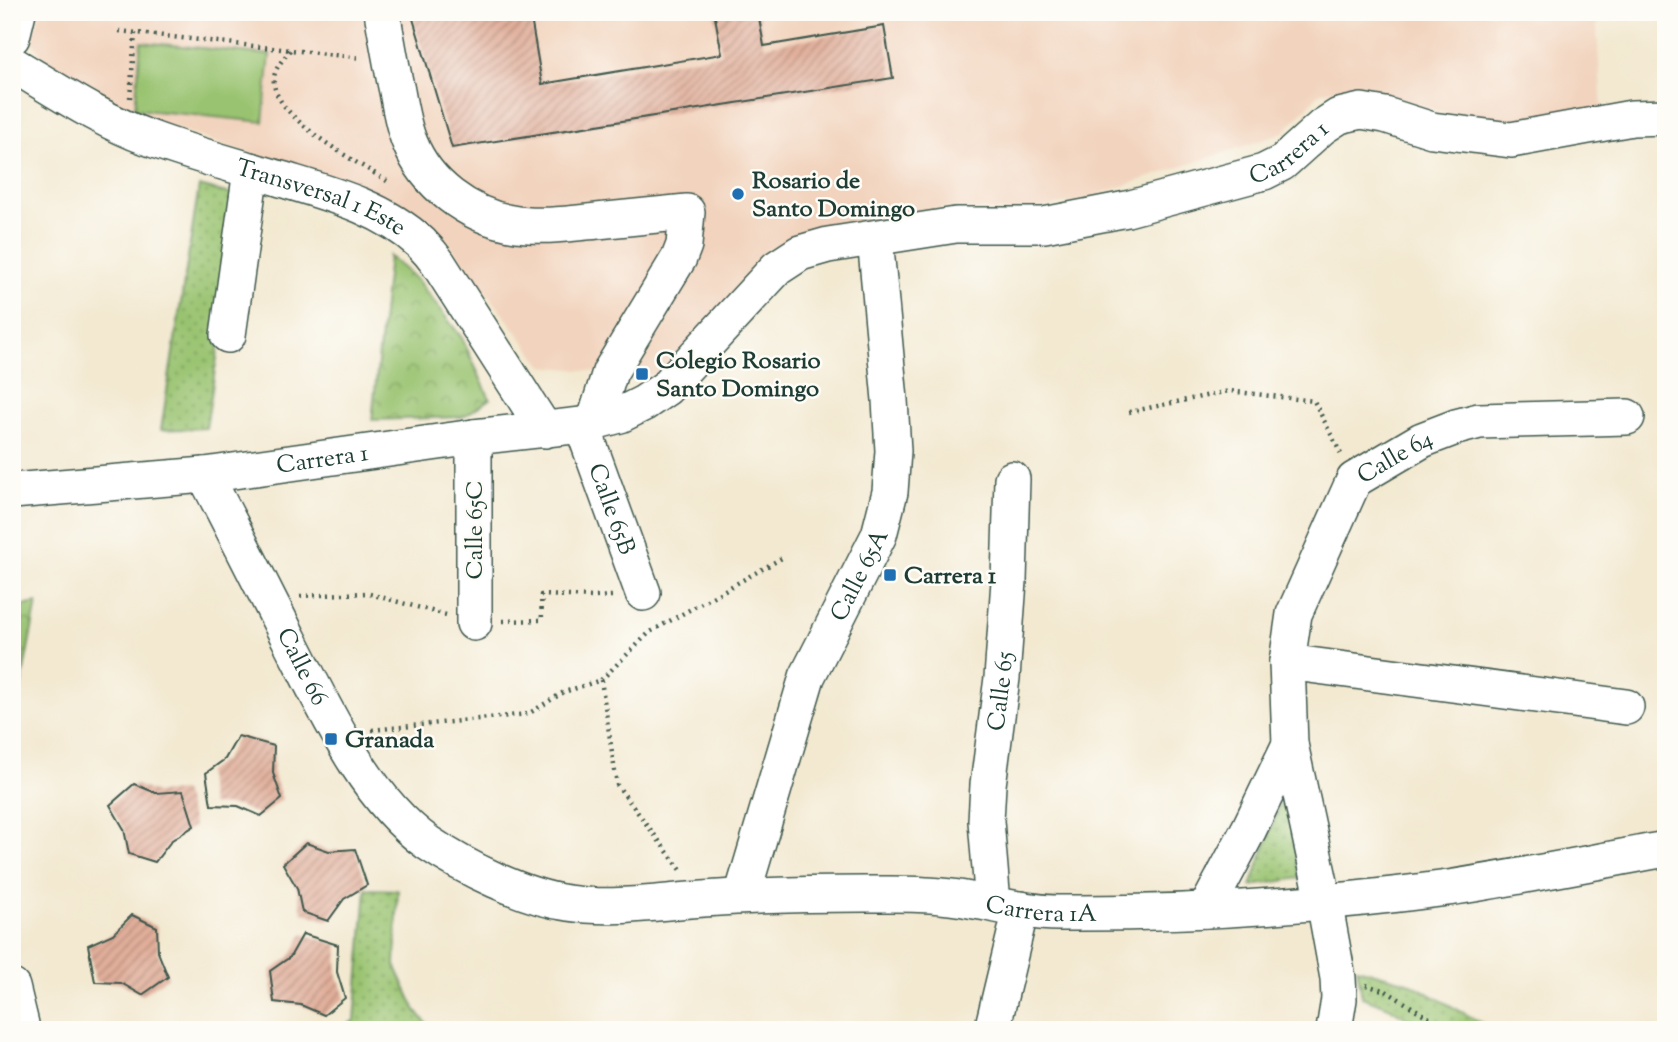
<svg xmlns="http://www.w3.org/2000/svg" width="1678" height="1042" viewBox="0 0 1678 1042" font-family="'Sorts Mill Goudy',serif">
<style>
.built{fill:#f2d4be}
.grass{fill:url(#grass-dots);stroke:#5c8052;stroke-width:2}
.park{fill:url(#park-crowns);stroke:#5c8052;stroke-width:2}
.pitch{fill:#99c36f;stroke:#5c8052;stroke-width:2}
.building{fill:url(#building-hatch)}
.lines{fill:none;stroke-linecap:round;stroke-linejoin:round}
.minor-casing{stroke:#3f574c;stroke-width:38}
.path{stroke:#3f574c;stroke-width:4.5;stroke-dasharray:2 5;stroke-linecap:butt}
.minor{stroke:#fff;stroke-width:35}
.poi-dot{fill:#1f6fb2;stroke:#fdfcf7;stroke-width:2.5}
.labels{text-anchor:middle;stroke-width:5;stroke-linejoin:round;paint-order:stroke}
.street-label{font-size:24px;fill:#1f3d34;stroke:#fdfcf7}
.poi-label{font-size:24px;font-weight:bold;fill:#1f3d34;stroke:#fdfcf7;text-anchor:start}
</style>
<defs>
<pattern id="grass-dots" width="8" height="8" patternUnits="userSpaceOnUse" patternTransform="scale(1.75)"><rect width="8" height="8" fill="#99c36f"/><path d="M2 2h.1M6 6h.1" fill="none" stroke="#7ca05c" stroke-width="1.8" stroke-linecap="round"/></pattern>
<pattern id="park-crowns" width="20" height="18" patternUnits="userSpaceOnUse" patternTransform="scale(1.75)"><rect width="20" height="18" fill="#99c36f"/><path d="M2 6a3 3 0 1 1 6 0M12 15a3 3 0 1 1 6 0" fill="none" stroke="#7ca05c"/></pattern>
<pattern id="building-hatch" width="6" height="6" patternUnits="userSpaceOnUse" patternTransform="scale(1.75)"><rect width="6" height="6" fill="#e1ae9a"/><path d="M-1 1l2-2M0 6l6-6M5 7l2-2" fill="none" stroke="#b68f7e"/></pattern>
</defs>
<rect width="100%" height="100%" fill="#fdfcf7"/>
<filter id="ink" filterUnits="userSpaceOnUse"><feTurbulence type="fractalNoise" baseFrequency=".0143" numOctaves="2"/><feDisplacementMap in="SourceGraphic" scale="14" xChannelSelector="R" yChannelSelector="G"/><feConvolveMatrix kernelMatrix="1 2 1 2 8 2 1 2 1" color-interpolation-filters="sRGB"/></filter>
<filter id="wash" filterUnits="userSpaceOnUse"><feTurbulence type="fractalNoise" baseFrequency=".00686" numOctaves="4" result="noise"/><feDisplacementMap in="SourceGraphic" scale="28" xChannelSelector="R" yChannelSelector="G"/><feGaussianBlur stdDeviation="1.57" result="paint"/><feColorMatrix in="noise" values="0 0 0 0 0 0 0 0 0 0 0 0 0 0 0 0 0 1.4 0 .05"/><feComposite in="paint" operator="in"/></filter>
<g filter="url(#wash)">
<rect width="100%" height="100%" fill="#f3e9d1"/>
<!-- built -->
<path class="built" d="M40,12H1596L1602,110L1494,126L1456,117L1358,85L1321,92L1283,133L1075,202L1020,212L942,208L803,237L767,250L716,314L664,375L596,372L543,366L447,241L400,204L354,185L228,147L130,112L47,64L32,41Z"/>
<!-- grass -->
<path class="grass" d="M199,186L242,197L206,428L161,430Z
M1284,793L1300,878L1251,886Z
M366,889L398,890L395,965L415,1009L432,1030H338L355,1020Z
M1357,968L1408,982L1494,1030H1424L1389,1007L1362,997Z"/>
<!-- park -->
<path class="park" d="M389,256L417,280L462,338L490,399L463,417L372,420Z
M37,603L12,732V608Z"/>
<!-- pitch -->
<path class="pitch" d="M141,42L270,55L263,122L135,109Z"/>
<g id="blocks">
<!-- building -->
<path class="building" d="M411,12H530L542,84L722,54L714,12H758L764,46L884,26L893,78L452,148Z
M238,736L274,746L273,773L282,799L261,816L238,806L211,805L206,773L225,759Z
M134,784L156,793L183,791L194,826L172,840L155,862L129,854L124,829L110,805Z
M306,843L329,851L355,849L367,885L344,899L328,921L302,912L297,888L283,864Z
M132,915L157,927L158,952L168,977L142,995L121,983L95,982L88,945L113,934Z
M303,934L338,945L337,972L345,998L324,1015L301,1005L274,1002L270,971L290,957Z"/>
</g>
</g>
<g filter="url(#ink)">
<use href="#blocks" fill-opacity="0" stroke="#3f574c" stroke-width="2"/>
<g class="lines">
<!-- minor casing -->
<g class="minor-casing">
<g id="minor">
<path d="M382,12C387,39 391,65 397,91C400,108 403,127 410,143C427,185 468,215 511,223C539,228 568,224 597,221C627,218 657,215 687,212L684,245L679,258L610,372L594,423"/>
<path d="M12,37L18,12"/>
<path id="s1" d="M12,64C56,90 100,120 149,138C192,154 237,166 281,179C330,194 382,207 421,243C427,249 433,256 438,263L545,430"/>
<path d="M228,335L251,170"/>
<path id="s2" d="M582,425L643,593"/>
<path id="s3" d="M205,475C234,530 262,586 290,641C325,709 365,798 428,843C465,868 524,897 568,903C612,910 659,902 703,899C757,895 811,894 865,894C890,894 916,893 941,896C980,899 1019,913 1058,913C1186,914 1322,905 1448,888C1521,877 1593,862 1666,849"/>
<path id="s4" d="M12,491L205,475L474,437L582,425L620,415L644,403L666,388L777,268L800,253L828,245L956,225H1044L1127,209L1264,172L1282,163L1322,127L1339,116L1361,111L1385,115L1432,130L1511,140L1632,118L1666,117"/>
<path d="M474,623V437"/>
<path d="M1287,662L1626,707"/>
<path id="s5" d="M742,896L807,677L879,535L890,492L893,451L890,400L875,238"/>
<path id="s6" d="M993,904L986,821L988,785L1002,678L1009,581L1012,479"/>
<path d="M1206,910L1249,829L1290,744"/>
<path d="M12,987L21,1024V1030"/>
<path d="M992,1030L1021,909"/>
<path id="s7" d="M1334,1030L1339,999L1338,978L1324,901L1290,744L1287,662L1294,614L1354,480L1422,440L1456,427L1479,421L1627,417"/>
</g>
</g>
<!-- path -->
<path class="path" d="M119,31L362,58
M290,50C284,59 275,67 274,78C269,116 359,163 387,181
M130,98L135,33
M1129,412L1229,391L1314,401L1341,454
M300,596L366,593L446,615
M503,621L542,620L541,595L594,597L612,596
M601,680L617,785L681,870
M372,730L528,714L564,692L601,680L650,632L782,558
M1366,985L1386,991L1449,1030"/>
<!-- minor -->
<use href="#minor" class="minor"/>
</g>
</g>
<!-- markers -->
<g class="poi-dot">
<circle cx="738" cy="194" r="7"/>
<rect x="635" y="367" width="14" height="14" rx="3.5"/>
<rect x="883" y="568" width="14" height="14" rx="3.5"/>
<rect x="324" y="732" width="14" height="14" rx="3.5"/>
</g>
<g class="labels">
<!-- street labels -->
<g class="street-label">
<text dy="8" stroke="none"><textPath href="#s4" startOffset="1362">Carrera 1</textPath></text>
<text dy="8" stroke="none"><textPath href="#s1" startOffset="338">Transversal 1 Este</textPath></text>
<text dy="8" stroke="none"><textPath href="#s4" startOffset="312">Carrera 1</textPath></text>
<text dy="8" stroke="none"><textPath href="#s7" startOffset="616">Calle 64</textPath></text>
<text dy="8" stroke="none"><textPath href="#s2" startOffset="89">Calle 65B</textPath></text>
<text transform="translate(474 530) rotate(-90)" y="8">Calle 65C</text>
<text dy="8" stroke="none"><textPath href="#s5" startOffset="343">Calle 65A</textPath></text>
<text dy="8" stroke="none"><textPath href="#s3" startOffset="215">Calle 66</textPath></text>
<text dy="8" stroke="none"><textPath href="#s6" startOffset="214">Calle 65</textPath></text>
<text dy="8" stroke="none"><textPath href="#s3" startOffset="1062">Carrera 1A</textPath></text>
</g>
<!-- poi labels -->
<g class="poi-label">
<text x="752" y="188">Rosario de<tspan x="752" dy="28">Santo Domingo</tspan></text>
<text x="656" y="368">Colegio Rosario<tspan x="656" dy="28">Santo Domingo</tspan></text>
<text x="904" y="583">Carrera 1</text>
<text x="345" y="747">Granada</text>
</g>
</g>
<!-- margin -->
<rect width="1678" height="1042" fill="none" stroke="#fdfcf7" stroke-width="42"/>
</svg>
